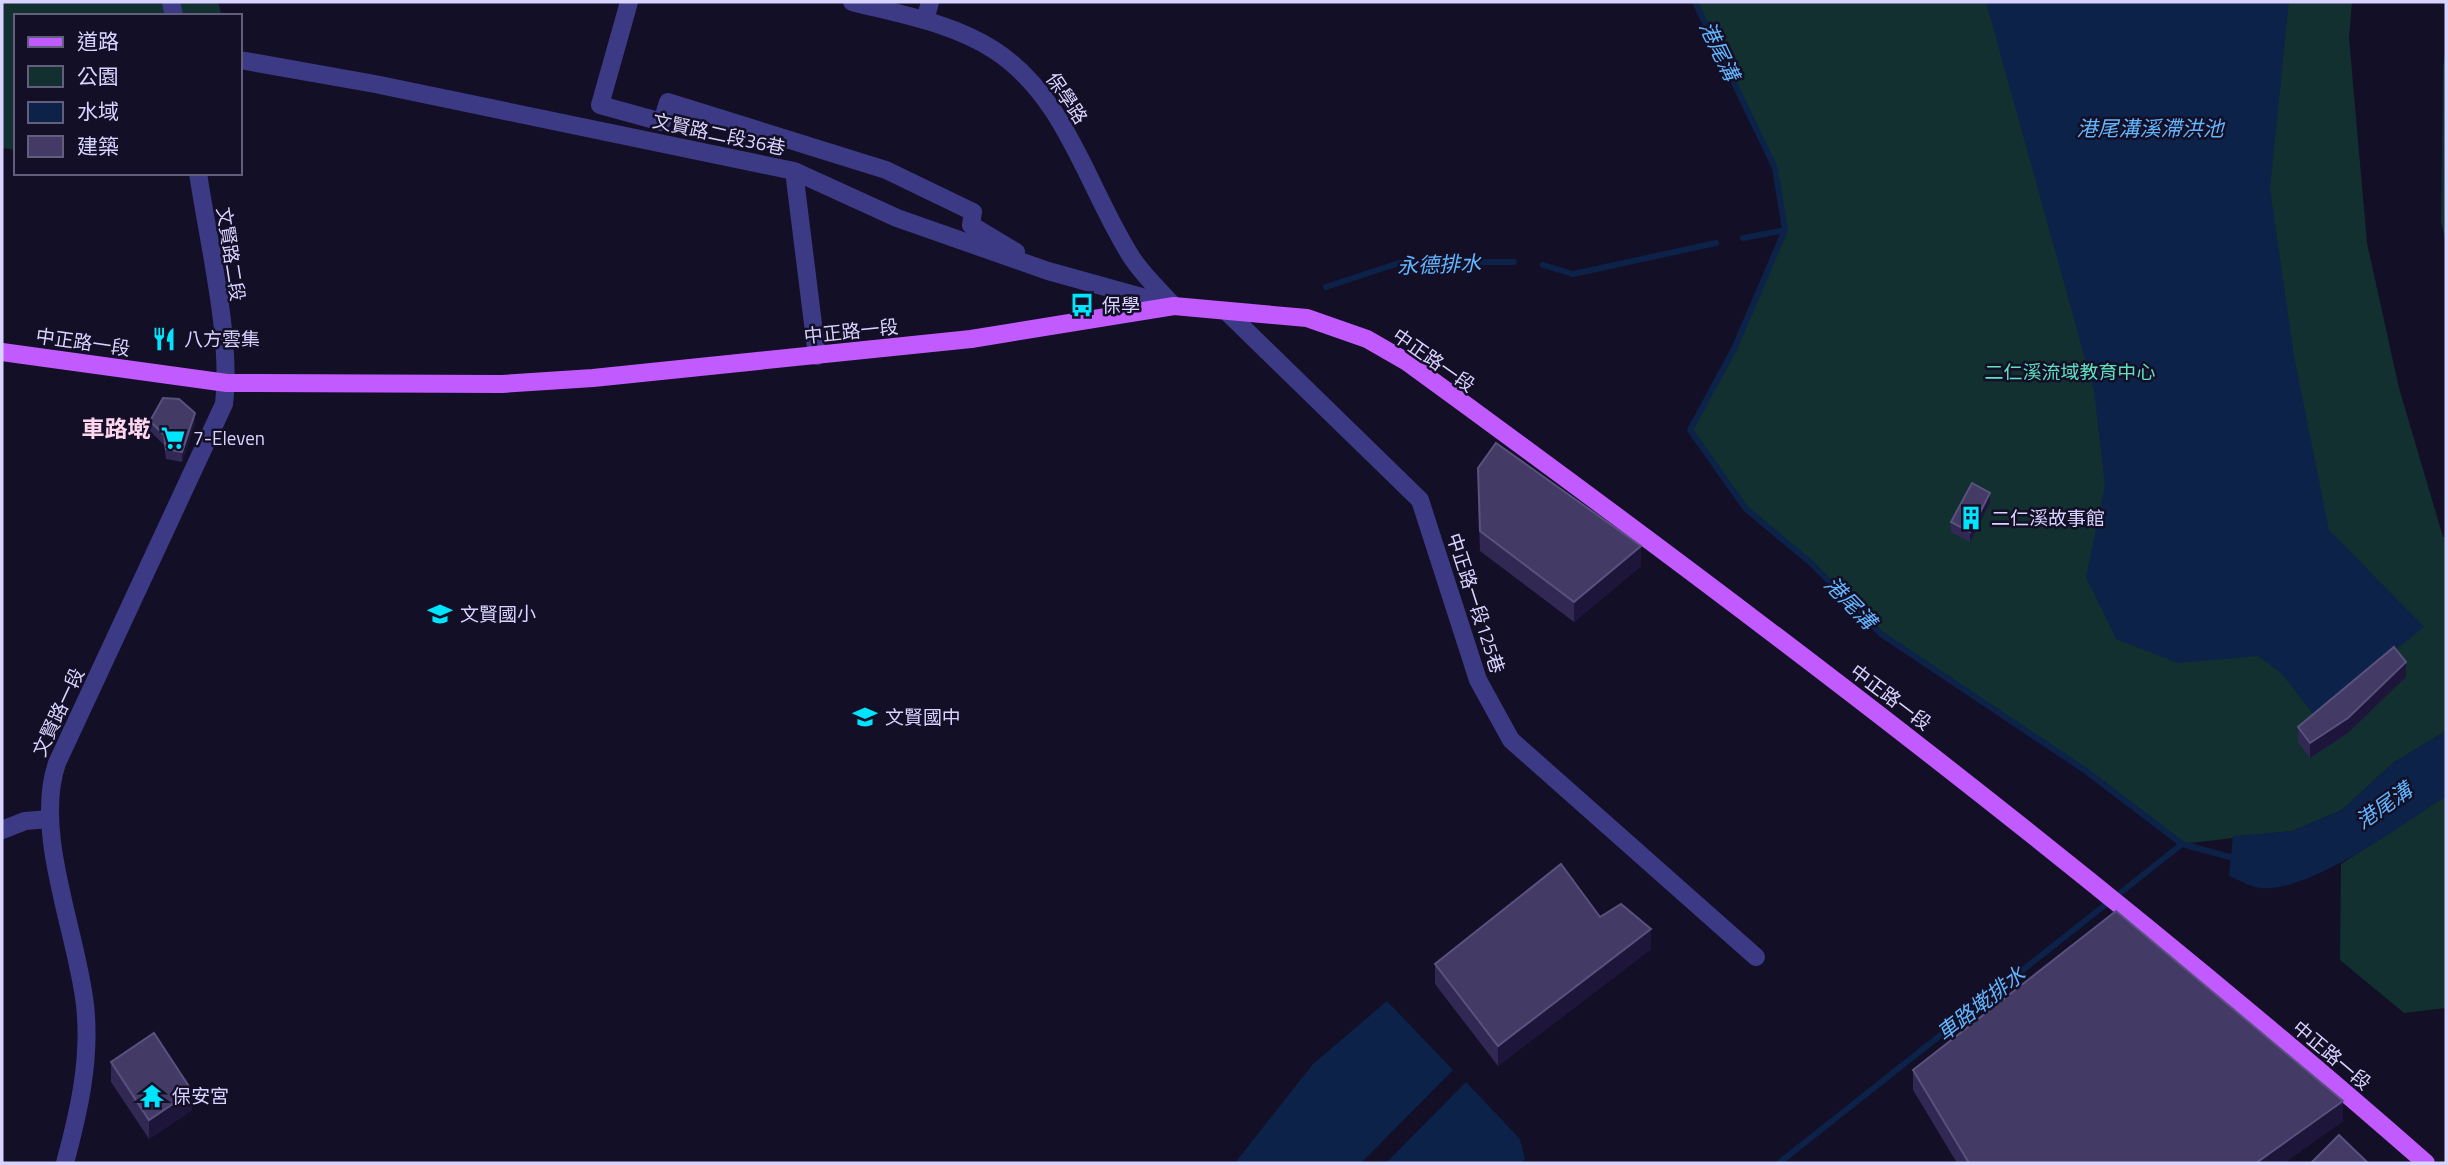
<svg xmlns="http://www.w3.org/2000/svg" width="2448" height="1165" viewBox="0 0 2448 1165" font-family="'Titillium Web','Noto Sans TC',sans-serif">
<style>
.green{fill:#12302f}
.water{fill:#0c2248}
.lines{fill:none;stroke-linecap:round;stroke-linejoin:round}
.stream{stroke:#0c2248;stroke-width:6}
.minor{stroke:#3d3a85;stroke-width:18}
.major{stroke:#c25bff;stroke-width:18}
.wall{fill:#312854}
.shaded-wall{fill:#1d163a}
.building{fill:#433a66;stroke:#5a527e;stroke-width:2}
.labels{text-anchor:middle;stroke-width:5;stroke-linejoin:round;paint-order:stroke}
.street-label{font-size:19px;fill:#d9d4ff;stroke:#130f26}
.poi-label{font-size:19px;fill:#d9d4ff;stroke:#130f26;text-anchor:start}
.park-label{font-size:19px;fill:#5fe0c0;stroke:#130f26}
.water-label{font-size:21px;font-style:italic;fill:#62b6ff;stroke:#130f26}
.quarter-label{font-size:23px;font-weight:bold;fill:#ffd6f0;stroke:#130f26}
</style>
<rect width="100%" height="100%" fill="#130f26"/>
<!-- green -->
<path class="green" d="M2,2H218L222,16H16V150L2,148Z
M1695,2H2352L2349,38L2367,243L2399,388L2443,537H2446V731L2393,763L2342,810L2293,831L2182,844L2086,771L1881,634L1811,563L1746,509L1690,430L1734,349L1785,230L1775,168Z
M2446,47V242L2441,223L2443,67Z
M2446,796V1008L2404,1013L2340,960L2341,864Z"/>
<!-- water -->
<path class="water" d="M1986,2H2289L2270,188L2294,356L2329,530L2424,627L2314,715L2281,673L2258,656L2178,663L2116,639L2086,577L2105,485L2094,391Z
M2446,731V796C2405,823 2308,894 2259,888C2250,886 2238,880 2229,876L2233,836L2293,831L2342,810L2393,763Z
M1387,1001L1453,1070L1361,1163H1235L1313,1064Z
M1466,1082L1520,1139L1525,1159L1521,1163H1386Z"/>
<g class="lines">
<!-- stream -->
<path class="stream" d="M1695,2L1775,168L1785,230L1734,349L1690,430L1746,509L1811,563L1881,634L2086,771L2182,844L2237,859
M1743,238L1785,230
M1543,265L1573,274L1716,243
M1326,287L1402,262H1514
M1779,1163L2182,844"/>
<!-- minor -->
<path class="minor" d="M171,2L174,16
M629,2L600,105L662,122L668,102L886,170L973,212L971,225L1016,252
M852,2C899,14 953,23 994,50C1067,97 1087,188 1132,258C1143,275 1160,291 1174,306
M925,20L930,2
M240,60L375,84L794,171L897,218L1048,271L1174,306
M794,171L817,356
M1226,311L1420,500L1478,680L1511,740L1756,957
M2,830L25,821L50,819
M65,1163C79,1111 91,1059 85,1005C77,932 33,833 57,763L224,404C232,338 208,241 198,173"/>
<!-- major -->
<path class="major" d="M2,352L227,383L502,384L593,378L971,339L1174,306L1307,318L1367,339L1407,362C1756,616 2101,878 2426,1163"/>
</g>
<!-- wall -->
<path class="wall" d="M150,421L195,423L182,462L166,459L164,445L150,431Z
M1478,488L1641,566L1574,622L1480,551Z
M1990,503L1970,542L1951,532V522Z
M2406,677L2348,733L2310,758L2298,742V727Z
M1600,917L1651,949L1498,1066L1435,984V964Z
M111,1062L192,1110L149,1139L111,1082Z
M1913,1070L2343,1121L2284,1163H1957L1913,1090Z"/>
<!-- shaded-wall -->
<path class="shaded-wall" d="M195,413V423L182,462V452Z
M1990,493V503L1970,542V532Z
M1641,546V566L1574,622V602Z
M2406,662V677L2348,733L2310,758V743Z
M1651,929V949L1498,1066V1046Z
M192,1091V1110L149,1139V1120Z
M2343,1101V1121L2284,1163H2256Z"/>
<!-- building -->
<path class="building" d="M163,398L179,399L195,413L182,452L166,449L164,435L150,421Z
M1496,443L1641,546L1574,602L1480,531L1478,468Z
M1972,483L1990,493L1970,532L1951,522Z
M2394,647L2406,662L2348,718L2310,743L2298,727Z
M1561,864L1600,917L1621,904L1651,929L1498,1046L1435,964Z
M2116,911L2343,1101L2256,1163H1969L1913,1070Z
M154,1033L192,1091L149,1120L111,1062Z
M2339,1135L2368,1163H2311Z"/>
<!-- icons -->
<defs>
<g id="bus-bare" transform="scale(1.89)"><path d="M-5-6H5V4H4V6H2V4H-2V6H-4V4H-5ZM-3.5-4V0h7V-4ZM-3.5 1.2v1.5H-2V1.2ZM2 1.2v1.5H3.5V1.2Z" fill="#00e5ff" stroke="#130f26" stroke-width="2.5" paint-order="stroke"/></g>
<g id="restaurant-bare" transform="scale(1.89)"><path d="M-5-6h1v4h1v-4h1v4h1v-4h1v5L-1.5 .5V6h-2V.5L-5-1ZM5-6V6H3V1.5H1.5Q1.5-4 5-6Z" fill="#00e5ff" stroke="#130f26" stroke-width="2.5" paint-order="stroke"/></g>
<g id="supermarket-bare" transform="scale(1.89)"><path d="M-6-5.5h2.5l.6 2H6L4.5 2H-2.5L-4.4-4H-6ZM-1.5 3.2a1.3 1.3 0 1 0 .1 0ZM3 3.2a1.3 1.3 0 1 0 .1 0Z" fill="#00e5ff" stroke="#130f26" stroke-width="2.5" paint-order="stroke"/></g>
<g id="building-bare" transform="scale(1.89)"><path d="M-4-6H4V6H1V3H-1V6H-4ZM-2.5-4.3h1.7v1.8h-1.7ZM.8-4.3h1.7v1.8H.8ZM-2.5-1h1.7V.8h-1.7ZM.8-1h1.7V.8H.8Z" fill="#00e5ff" stroke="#130f26" stroke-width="2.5" paint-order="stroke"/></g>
<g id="school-bare" transform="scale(1.89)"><path d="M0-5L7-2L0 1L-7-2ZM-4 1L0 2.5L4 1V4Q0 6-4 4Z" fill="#00e5ff" stroke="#130f26" stroke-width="2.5" paint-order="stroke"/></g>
<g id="temple-bare" transform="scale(1.89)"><path d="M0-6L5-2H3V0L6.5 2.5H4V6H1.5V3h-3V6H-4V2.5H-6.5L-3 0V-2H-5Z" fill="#00e5ff" stroke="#130f26" stroke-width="2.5" paint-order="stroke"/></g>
</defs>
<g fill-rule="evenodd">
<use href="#bus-bare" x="1082" y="305"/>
<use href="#restaurant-bare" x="164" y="339"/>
<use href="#supermarket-bare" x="173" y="438"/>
<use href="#building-bare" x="1971" y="518"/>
<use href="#school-bare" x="440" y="614"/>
<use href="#school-bare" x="865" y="717"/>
<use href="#temple-bare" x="152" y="1096"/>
</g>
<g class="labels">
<!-- street labels -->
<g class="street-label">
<text transform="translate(1067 98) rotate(56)" y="7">保學路</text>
<text transform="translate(719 134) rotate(12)" y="7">文賢路二段36巷</text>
<text transform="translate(231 254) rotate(81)" y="7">文賢路二段</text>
<text transform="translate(851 331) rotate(-6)" y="7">中正路一段</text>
<text transform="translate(83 342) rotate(8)" y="7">中正路一段</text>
<text transform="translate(1434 360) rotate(35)" y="7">中正路一段</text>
<text transform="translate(1476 603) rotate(72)" y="7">中正路一段125巷</text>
<text transform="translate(1891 697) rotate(37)" y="7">中正路一段</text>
<text transform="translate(58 712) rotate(-65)" y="7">文賢路一段</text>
<text transform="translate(2332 1055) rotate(40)" y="7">中正路一段</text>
</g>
<!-- poi labels -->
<g class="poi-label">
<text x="1102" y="312">保學</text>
<text x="184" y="346">八方雲集</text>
<text x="193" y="445">7-Eleven</text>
<text x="1991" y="525">二仁溪故事館</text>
<text x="460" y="621">文賢國小</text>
<text x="885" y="724">文賢國中</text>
<text x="172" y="1103">保安宮</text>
</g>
<!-- park labels -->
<g class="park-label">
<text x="2070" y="379">二仁溪流域教育中心</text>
</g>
<!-- water labels -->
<g class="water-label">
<text transform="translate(1719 51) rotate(64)" y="7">港尾溝</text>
<text x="2150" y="136">港尾溝溪滯洪池</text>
<text transform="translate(1439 265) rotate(-2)" y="7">永德排水</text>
<text transform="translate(1850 603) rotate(46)" y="7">港尾溝</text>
<text transform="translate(2384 806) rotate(-35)" y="7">港尾溝</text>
<text transform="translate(1981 1004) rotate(-38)" y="7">車路墘排水</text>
</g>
<!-- quarter labels -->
<g class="quarter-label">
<text x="116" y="437">車路墘</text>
</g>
</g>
<!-- border -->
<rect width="2448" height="1165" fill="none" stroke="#d9d4ff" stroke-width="7"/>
<!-- legend -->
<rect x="14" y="14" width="228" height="161" fill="#130f26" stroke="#625e7d" stroke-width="2"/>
<rect x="28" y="37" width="35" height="10" fill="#c25bff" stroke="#625e7d" stroke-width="2"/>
<text x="77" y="49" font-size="21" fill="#d9d4ff">道路</text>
<rect x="28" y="66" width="35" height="21" fill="#12302f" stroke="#625e7d" stroke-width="2"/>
<text x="77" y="84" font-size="21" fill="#d9d4ff">公園</text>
<rect x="28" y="102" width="35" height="21" fill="#0c2248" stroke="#625e7d" stroke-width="2"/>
<text x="77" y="119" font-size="21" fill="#d9d4ff">水域</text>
<rect x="28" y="136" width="35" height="21" fill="#433a66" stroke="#625e7d" stroke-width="2"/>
<text x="77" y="154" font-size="21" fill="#d9d4ff">建築</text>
</svg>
